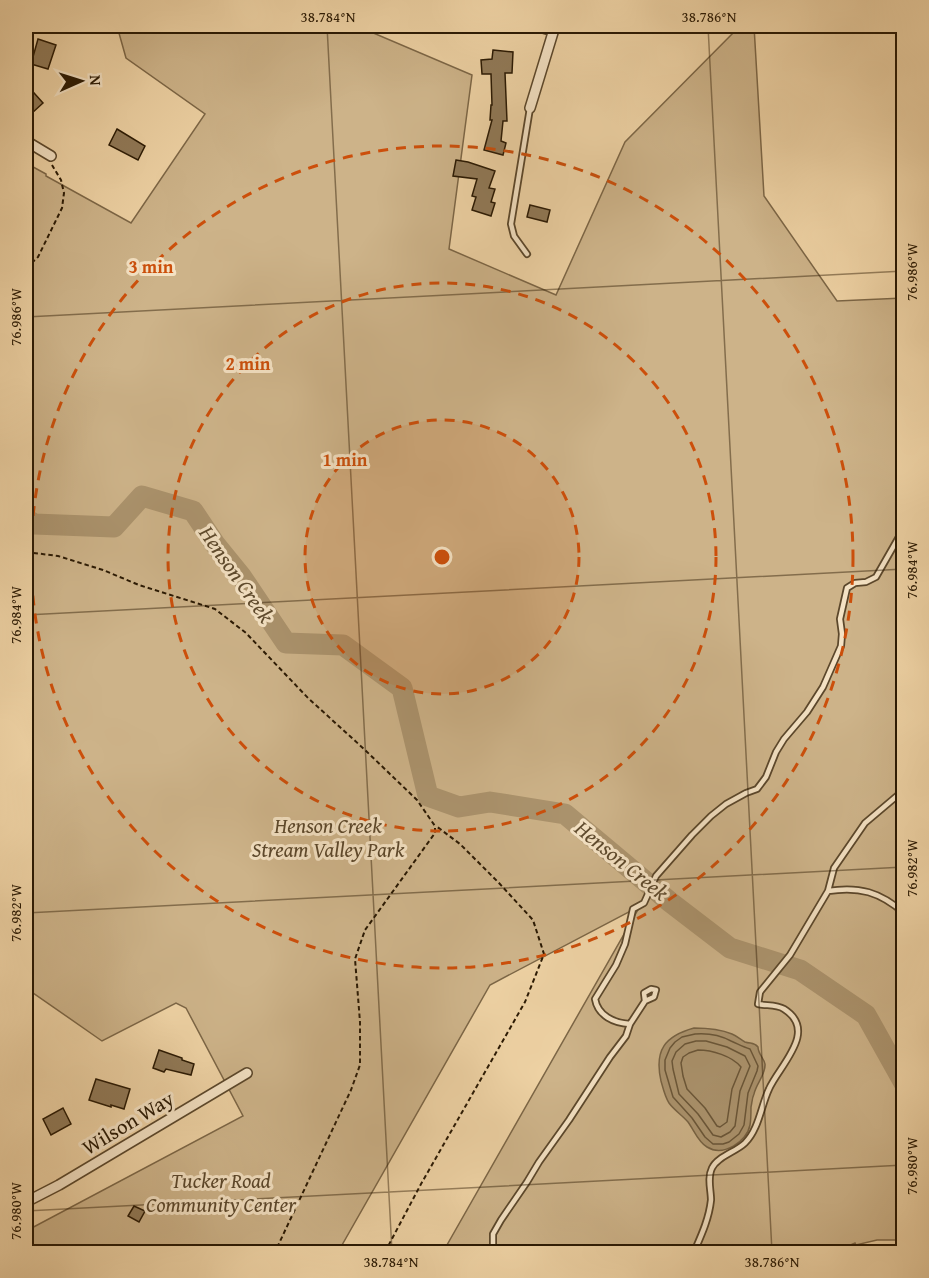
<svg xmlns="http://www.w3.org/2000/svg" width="929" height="1278" viewBox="0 0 929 1278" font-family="'Gentium Book Plus',serif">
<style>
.green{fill:#cdb389;stroke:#7c6646;stroke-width:1.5}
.water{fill:#ab936d;stroke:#776243;stroke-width:1.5}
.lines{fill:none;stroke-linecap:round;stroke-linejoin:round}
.shore{stroke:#6a5638;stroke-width:1.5}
.river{stroke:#ab936d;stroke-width:21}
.building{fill:#907957;stroke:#2a1903;stroke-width:1.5}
.service-casing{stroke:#5b472b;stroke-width:8}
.minor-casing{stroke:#5b472b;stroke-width:12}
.path{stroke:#2a1903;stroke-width:2;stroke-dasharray:4.5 3;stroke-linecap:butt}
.service{stroke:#f4e2c4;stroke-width:4.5}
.minor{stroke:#f4e2c4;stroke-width:9}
.ticks{fill:none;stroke:#2a1903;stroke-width:1.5;stroke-opacity:0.45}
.ring{fill:none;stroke:#cc4f0b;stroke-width:3;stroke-dasharray:10 8}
.labels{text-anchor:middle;stroke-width:6;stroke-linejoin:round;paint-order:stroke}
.park-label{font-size:21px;font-style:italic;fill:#5b472b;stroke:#f4e2c4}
.street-label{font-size:21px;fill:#2a1903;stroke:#f4e2c4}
.water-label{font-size:22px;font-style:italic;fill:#5e4a2d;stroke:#f4e2c4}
.centre{fill:#cc4f0b;stroke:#f4e2c4;stroke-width:3}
.ring-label{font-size:18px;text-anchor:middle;font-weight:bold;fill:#cc4f0b;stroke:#f4e2c4;stroke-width:6;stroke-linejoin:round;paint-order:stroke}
.neatline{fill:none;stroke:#2a1903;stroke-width:2}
.ticks-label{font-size:15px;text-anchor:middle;fill:#2a1903}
</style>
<rect width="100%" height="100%" fill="#eed2a4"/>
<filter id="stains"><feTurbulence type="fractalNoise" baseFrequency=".00333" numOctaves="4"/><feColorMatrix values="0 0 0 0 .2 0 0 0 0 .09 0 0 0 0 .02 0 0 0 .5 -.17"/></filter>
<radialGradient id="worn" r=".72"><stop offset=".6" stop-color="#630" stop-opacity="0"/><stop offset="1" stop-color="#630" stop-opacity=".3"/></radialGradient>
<!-- green -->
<path class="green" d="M117,26H357L472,75L449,249L556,295L625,142L740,26H754L764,196L837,301L903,298V1240H877L856,1245L855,1243L835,1252H443L640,906L490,985L338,1252H26V1231L243,1116L186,1008L176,1003L102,1041L26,988V163L46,174V176L131,223L205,114L126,58Z"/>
<!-- water -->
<path class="water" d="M694,1028C707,1028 720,1029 732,1034C737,1036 741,1040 745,1042C751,1044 754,1042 758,1047C758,1054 764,1058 765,1064C766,1074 756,1084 754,1094C752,1098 752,1103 751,1107C751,1113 751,1120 750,1125C747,1142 723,1157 707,1147C698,1142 694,1130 688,1122C682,1115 674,1110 669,1103C665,1097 663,1088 661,1081C654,1050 665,1036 694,1028Z"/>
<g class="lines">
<!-- shore -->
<path class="shore" d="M695,1034C707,1033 720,1035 731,1041C738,1044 743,1047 750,1049L758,1066L757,1071L748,1093L744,1125L739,1134L729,1142L723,1144H713L705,1137L692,1118L673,1097L665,1070V1060L670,1048L675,1042L682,1037Z
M696,1041H706L727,1047L745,1056L750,1066L740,1091L735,1126L730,1132L721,1137L713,1135L698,1114L679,1094L673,1069L672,1061L676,1052L685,1044Z
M698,1050C712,1050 732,1056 741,1067L732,1089L727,1122L720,1127L717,1126L705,1108L687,1089L683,1076L681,1063L683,1057L689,1053Z"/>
<!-- river -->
<path class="river" d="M26,519L34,524L114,527L142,496L193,511L215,544L241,576L286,643L343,645L402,688L428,796L459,807L490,802L565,814L670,902L730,948L800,970L866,1015L904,1083"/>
</g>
<!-- building -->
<path class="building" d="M38,39L56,45L48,69L31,64Z
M493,50L513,52L512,73H505L507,121H503L501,141L506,143L503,155L484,150L492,120H490L491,105H492L491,74H482L481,60L492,59Z
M26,84L43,103L31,114L26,108Z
M117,129L145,146L138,160L109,145Z
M456,160L468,162L495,171L489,188L495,189L491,202L495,203L491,216L472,210L476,197L472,196L477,179L453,176Z
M530,205L550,210L547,222L527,217Z
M159,1050L182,1058V1060L194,1064L191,1075L166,1069L164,1072L153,1068Z
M96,1079L130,1089L124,1109L111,1105V1107L89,1100Z
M63,1108L71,1124L51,1135L43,1119Z
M134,1206L145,1211L139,1222L128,1216Z"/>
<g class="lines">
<!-- service casing -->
<g class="service-casing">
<path id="service" d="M528,26L553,33
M527,254L514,236L511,224L530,108
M828,891L834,868L865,823L904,790
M630,1024C614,1023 598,1016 595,999L616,965L625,944L633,909L644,903L656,876L692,835L711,816L726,804L746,793L757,789L766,777L776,752L784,739L807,712L823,687L841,646L842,634L840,619L847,588L855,583L866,582L876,577L904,528
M493,1252V1234L501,1220L527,1182L539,1162L569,1120L610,1057L626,1036L630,1024L645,1001L654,997L656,990L651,989L644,993L645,1001
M694,1252C701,1236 709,1219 711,1200C711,1190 707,1178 712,1168C718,1156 736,1152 745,1143C759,1129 761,1106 769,1089C779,1066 819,1031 784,1009C776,1004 766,1006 758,1004L760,992L790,955L828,891C859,886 880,892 904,913"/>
</g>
<!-- minor casing -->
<g class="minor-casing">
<path id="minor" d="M530,108L555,26
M26,141L51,156
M26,1202L59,1185L247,1073"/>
</g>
<!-- path -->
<path class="path" d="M26,268L38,257L62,208L64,193L61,180L52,165
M26,552L58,556L103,570L139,585L215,609L246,633L308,698L364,749L417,800L435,826V833L365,930L355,959L360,1022V1065L351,1090L275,1252
M385,1252L421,1184L525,1002L544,954L533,920L499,883L460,844L436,826"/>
<!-- service -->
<use href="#service" class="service"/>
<!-- minor -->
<use href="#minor" class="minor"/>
</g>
<!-- ticks -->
<path class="ticks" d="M327,26L392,1252M708,26L772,1252M26,317L904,271M26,615L904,569M26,913L904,867M26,1211L904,1165"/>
<!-- distance rings -->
<circle cx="442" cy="557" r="137" fill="#cc4f0b" fill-opacity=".12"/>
<g class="ring">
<circle cx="442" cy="557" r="137"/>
<circle cx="442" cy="557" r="274"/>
<circle cx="442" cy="557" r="411"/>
</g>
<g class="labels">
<!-- park labels -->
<g class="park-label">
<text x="328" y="833">Henson Creek<tspan x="328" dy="24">Stream Valley Park</tspan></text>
<text x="221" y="1188">Tucker Road<tspan x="221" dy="24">Community Center</tspan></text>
</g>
<!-- street labels -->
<g class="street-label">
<text transform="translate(128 1123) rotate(-31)" y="7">Wilson Way</text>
</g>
<!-- water labels -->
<g class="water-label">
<text transform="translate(237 574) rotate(55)" y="8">Henson Creek</text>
<text transform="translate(622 860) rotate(39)" y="8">Henson Creek</text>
</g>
</g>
<circle cx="442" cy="557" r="9" class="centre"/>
<g class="ring-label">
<text x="151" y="273">3 min</text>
<text x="248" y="370">2 min</text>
<text x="345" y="466">1 min</text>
</g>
<!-- margin -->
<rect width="929" height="1278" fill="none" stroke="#eed2a4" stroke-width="66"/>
<!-- north arrow -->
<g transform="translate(81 81) rotate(87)" stroke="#f4e2c4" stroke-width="4.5" paint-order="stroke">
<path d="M0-4.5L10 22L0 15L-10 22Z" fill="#2a1903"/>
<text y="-9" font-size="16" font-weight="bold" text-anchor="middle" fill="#2a1903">N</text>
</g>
<rect x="33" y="33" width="863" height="1212" class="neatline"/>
<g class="ticks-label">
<text x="328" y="22">38.784°N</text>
<text x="709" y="22">38.786°N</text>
<text transform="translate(912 272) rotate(-90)" y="5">76.986°W</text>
<text transform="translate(16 317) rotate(-90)" y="5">76.986°W</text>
<text transform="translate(912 570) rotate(-90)" y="5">76.984°W</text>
<text transform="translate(16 615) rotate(-90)" y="5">76.984°W</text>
<text transform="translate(912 868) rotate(-90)" y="5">76.982°W</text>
<text transform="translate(16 913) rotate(-90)" y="5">76.982°W</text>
<text transform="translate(912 1166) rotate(-90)" y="5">76.980°W</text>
<text transform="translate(16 1211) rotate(-90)" y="5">76.980°W</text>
<text x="391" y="1267">38.784°N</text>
<text x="772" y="1267">38.786°N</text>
</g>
<rect width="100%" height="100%" filter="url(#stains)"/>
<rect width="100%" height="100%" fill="url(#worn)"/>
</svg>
